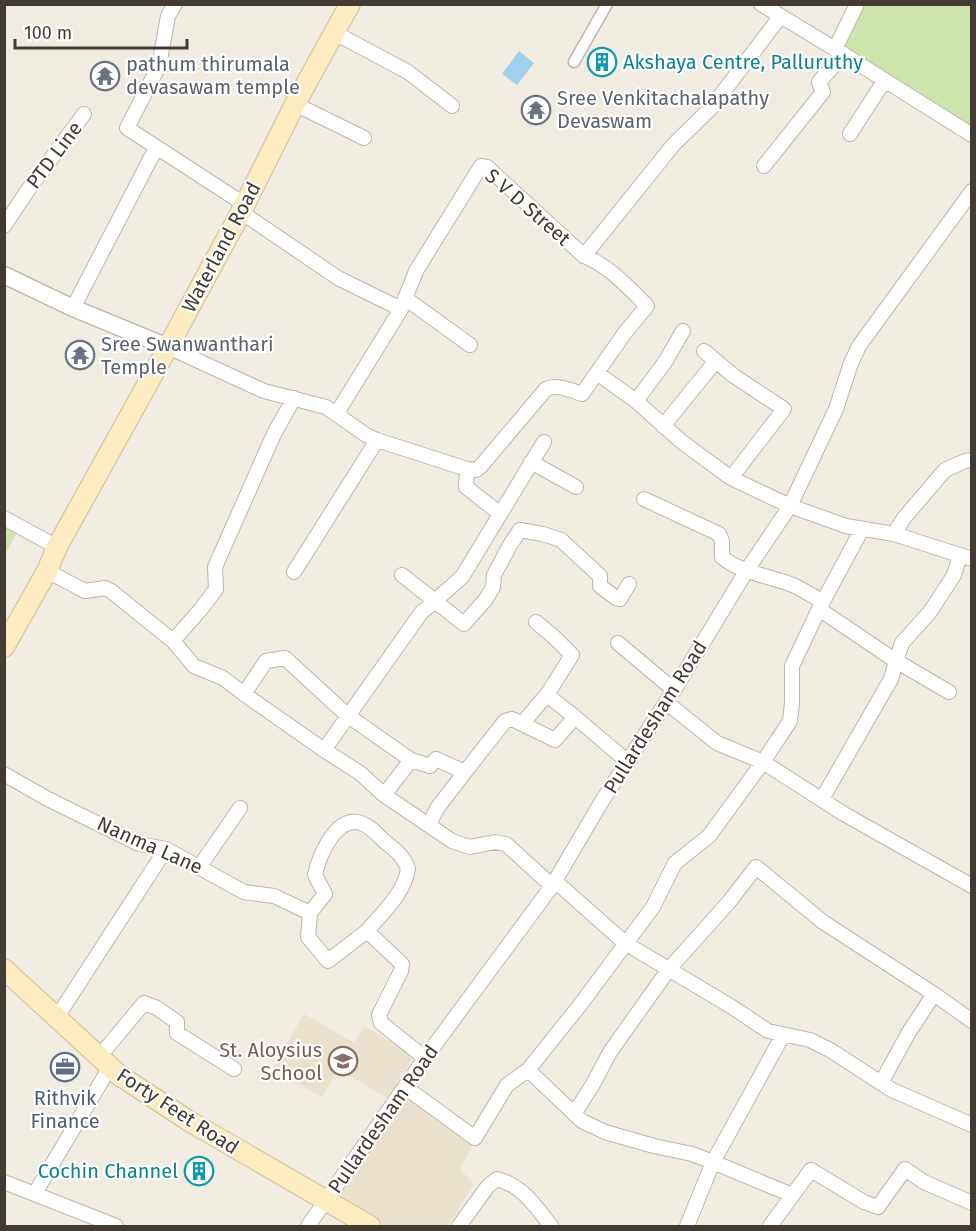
<svg xmlns="http://www.w3.org/2000/svg" width="976" height="1231" viewBox="0 0 976 1231" font-family="'Fira Sans',sans-serif">
<style>
.education{fill:#e9e0cd}
.green{fill:#cde4ac}
.water{fill:#a0d0ec}
.lines{fill:none;stroke-linecap:round;stroke-linejoin:round}
.pedestrian-casing{stroke:#beb6a9;stroke-width:13}
.minor-casing{stroke:#beb6a9;stroke-width:16}
.tertiary-casing{stroke:#beb6a9;stroke-width:19}
.secondary-casing{stroke:#cfbd94;stroke-width:22}
.pedestrian{stroke:#fff;stroke-width:10}
.minor{stroke:#fff;stroke-width:14}
.tertiary{stroke:#fff;stroke-width:16}
.secondary{stroke:#fcebc1;stroke-width:20}
.labels{text-anchor:middle;stroke-width:4.5;stroke-linejoin:round;paint-order:stroke}
.culture-label{font-size:20px;fill:#0d838f;stroke:#fff;text-anchor:start}
.worship-label{font-size:20px;fill:#5b616d;stroke:#fff;text-anchor:start}
.street-label{font-size:20px;fill:#423b33;stroke:#fff}
.education-label{font-size:20px;fill:#785e54;stroke:#fff;text-anchor:end}
.service-label{font-size:20px;fill:#4e5e75;stroke:#fff}
</style>
<rect width="100%" height="100%" fill="#f0ece2"/>
<!-- education -->
<path class="education" d="M304,1014L354,1043L364,1026L414,1055L388,1098L338,1069L322,1097L273,1068Z
M408,1097L468,1139L473,1144L460,1169L474,1184L448,1226H381L334,1197Z"/>
<!-- green -->
<path class="green" d="M865,5H971V131L841,48Z
M5,522L20,527L5,554Z"/>
<!-- water -->
<path class="water" d="M519,51L534,63L517,85L502,74Z"/>
<g class="lines">
<!-- pedestrian casing -->
<g class="pedestrian-casing">
<path id="pedestrian" d="M574,62L607,4"/>
</g>
<!-- minor casing -->
<g class="minor-casing">
<path id="minor" d="M175,4L168,16L159,66L127,128L244,204
M761,4L835,49
M857,4L835,49L972,135
M335,33L408,72L452,106
M295,104L364,138
M850,134L879,89L886,81
M764,166L823,92L819,82L844,54
M241,212L338,278L401,309
M4,226L28,190L84,114
M584,256L674,144L711,108L780,17
M405,298L470,345
M73,308L156,148
M168,347L264,391L326,407L366,435L377,440L294,572
M704,351L734,376L784,409L731,478L790,506L846,526L894,534L904,518L945,470L965,461L972,460
M597,373L636,401L682,442L731,478
M636,401L665,362L683,331
M337,413L401,309L416,271L481,166L487,167L584,256C608,265 628,287 647,306L624,334L582,394C570,390 558,384 546,389L481,466L476,470L467,469L377,440
M663,426L715,362
M531,462L576,487
M467,469L466,487L499,513
M644,499L719,534L722,541V557C740,573 771,576 793,585C803,590 813,596 823,602
M4,518L57,547
M894,534L972,559
M47,571L85,591L105,588L111,591L173,641L201,609L216,589L215,567L274,434L294,398
M402,575L464,624L486,599L493,587L494,575L510,545L520,530L543,534L561,540L600,576V586L616,598L620,599L629,584
M819,609L896,661L891,679L822,799
M173,641L194,666L223,678L244,694L266,661L285,658L347,715L411,760L384,795L452,841L470,847L495,842L506,844L552,886
M618,643L674,690
M949,692L896,661L902,643L930,612L954,575L960,556
M244,694L324,750L421,613L462,577L544,442
M547,695L575,717
M666,702L717,743L763,762L844,814L972,886
M522,724L548,693L572,655L554,637L536,622
M324,750L360,773L384,795
M411,760L430,766L436,759L465,772L438,807L429,824
M465,772L505,721L512,719L555,740L575,717L628,762
M4,774L46,798L139,844L166,849L244,892L274,896L310,913L308,937L328,961L367,931L402,964L401,971L379,1015L381,1023L425,1058
M200,866L240,808
M555,881L625,943L732,1007L768,1031L810,1040L830,1050L892,1090L972,1125
M310,913L325,894L315,875C319,856 336,815 361,823C370,826 377,834 384,841C394,849 404,856 408,869C404,894 382,913 367,931
M57,1017L166,849
M783,1035L713,1162L792,1195
M99,1057L144,1003L157,1008L177,1022V1033L234,1069
M881,1083L909,1032L934,994
M405,1087L475,1138L507,1085L528,1070
M574,1114L593,1084L610,1052L669,969L729,902L756,867L823,922L934,994L972,1021
M4,1182L116,1226
M35,1193L110,1067
M308,1226L425,1058L552,886L602,801L674,690L747,570L790,506L836,409L851,363L859,346L972,191
M459,1226L488,1186L497,1179C522,1185 536,1207 551,1226
M687,1226L713,1162L692,1154L654,1146L605,1132L582,1121L528,1070L580,1005L653,907L675,863L709,836L763,762L790,721L792,703V666L819,609L862,529
M770,1226L811,1170L864,1202L878,1207L905,1169L924,1182L972,1203"/>
</g>
<!-- tertiary casing -->
<g class="tertiary-casing">
<path id="tertiary" d="M4,275L73,308L168,347"/>
</g>
<!-- secondary casing -->
<g class="secondary-casing">
<path id="secondary" d="M4,647L47,571L57,547L168,347L241,212L295,104L350,4
M4,969L119,1075L189,1121L370,1226"/>
</g>
<!-- pedestrian -->
<use href="#pedestrian" class="pedestrian"/>
<!-- minor -->
<use href="#minor" class="minor"/>
<!-- tertiary -->
<use href="#tertiary" class="tertiary"/>
<!-- secondary -->
<use href="#secondary" class="secondary"/>
</g>
<!-- icons -->
<defs>
<g id="building-ring" transform="scale(1.5)"><circle r="9.5" fill="#fff" stroke="#0f9aa8" stroke-width="1.5"/><path d="M-4-6H4V6H1V3H-1V6H-4ZM-2.5-4.3h1.7v1.8h-1.7ZM.8-4.3h1.7v1.8H.8ZM-2.5-1h1.7V.8h-1.7ZM.8-1h1.7V.8H.8Z" fill="#0f9aa8"/></g>
<g id="temple-ring" transform="scale(1.5)"><circle r="9.5" fill="#fff" stroke="#6b7280" stroke-width="1.5"/><path d="M0-6L5-2H3V0L6.5 2.5H4V6H1.5V3h-3V6H-4V2.5H-6.5L-3 0V-2H-5Z" fill="#6b7280"/></g>
<g id="school-ring" transform="scale(1.5)"><circle r="9.5" fill="#fff" stroke="#8d6e63" stroke-width="1.5"/><path d="M0-5L7-2L0 1L-7-2ZM-4 1L0 2.5L4 1V4Q0 6-4 4Z" fill="#8d6e63"/></g>
<g id="office-ring" transform="scale(1.5)"><circle r="9.5" fill="#fff" stroke="#5c6f8a" stroke-width="1.5"/><path d="M-6-3h4V-5.5h4V-3h4V5H-6ZM-1-4.5V-3h2v-1.5ZM-6 0V1H6V0Z" fill="#5c6f8a"/></g>
</defs>
<g fill-rule="evenodd">
<use href="#building-ring" x="602" y="62"/>
<use href="#temple-ring" x="105" y="76"/>
<use href="#temple-ring" x="536" y="110"/>
<use href="#temple-ring" x="80" y="355"/>
<use href="#school-ring" x="343" y="1061"/>
<use href="#office-ring" x="65" y="1067"/>
<use href="#building-ring" x="199" y="1171"/>
</g>
<g class="labels">
<!-- culture labels -->
<g class="culture-label">
<text x="623" y="69">Akshaya Centre, Palluruthy</text>
<text x="178" y="1178" text-anchor="end">Cochin Channel</text>
</g>
<!-- worship labels -->
<g class="worship-label">
<text x="126" y="71">pathum thirumala<tspan x="126" dy="23">devasawam temple</tspan></text>
<text x="557" y="105">Sree Venkitachalapathy<tspan x="557" dy="23">Devaswam</tspan></text>
<text x="101" y="351">Sree Swanwanthari<tspan x="101" dy="23">Temple</tspan></text>
</g>
<!-- street labels -->
<g class="street-label">
<text transform="translate(54 155) rotate(-53)" y="7">PTD Line</text>
<text transform="translate(528 207) rotate(41)" y="7">S V D Street</text>
<text transform="translate(221 247) rotate(-62)" y="7">Waterland Road</text>
<text transform="translate(655 717) rotate(-58)" y="7">Pullardesham Road</text>
<text transform="translate(150 845) rotate(24)" y="7">Nanma Lane</text>
<text transform="translate(178 1111) rotate(33)" y="7">Forty Feet Road</text>
<text transform="translate(383 1119) rotate(-55)" y="7">Pullardesham Road</text>
</g>
<!-- education labels -->
<g class="education-label">
<text x="322" y="1057">St. Aloysius<tspan x="322" dy="23">School</tspan></text>
</g>
<!-- service labels -->
<g class="service-label">
<text x="65" y="1105">Rithvik<tspan x="65" dy="23">Finance</tspan></text>
</g>
</g>
<!-- border -->
<rect width="976" height="1231" fill="none" stroke="#423b33" stroke-width="12"/>
<!-- scale -->
<path d="M15 39v9h172v-9" fill="none" stroke="#423b33" stroke-width="3"/>
<text x="24" y="39" font-size="18" fill="#423b33" stroke="#ffffff" stroke-width="4.5" paint-order="stroke">100 m</text>
</svg>
